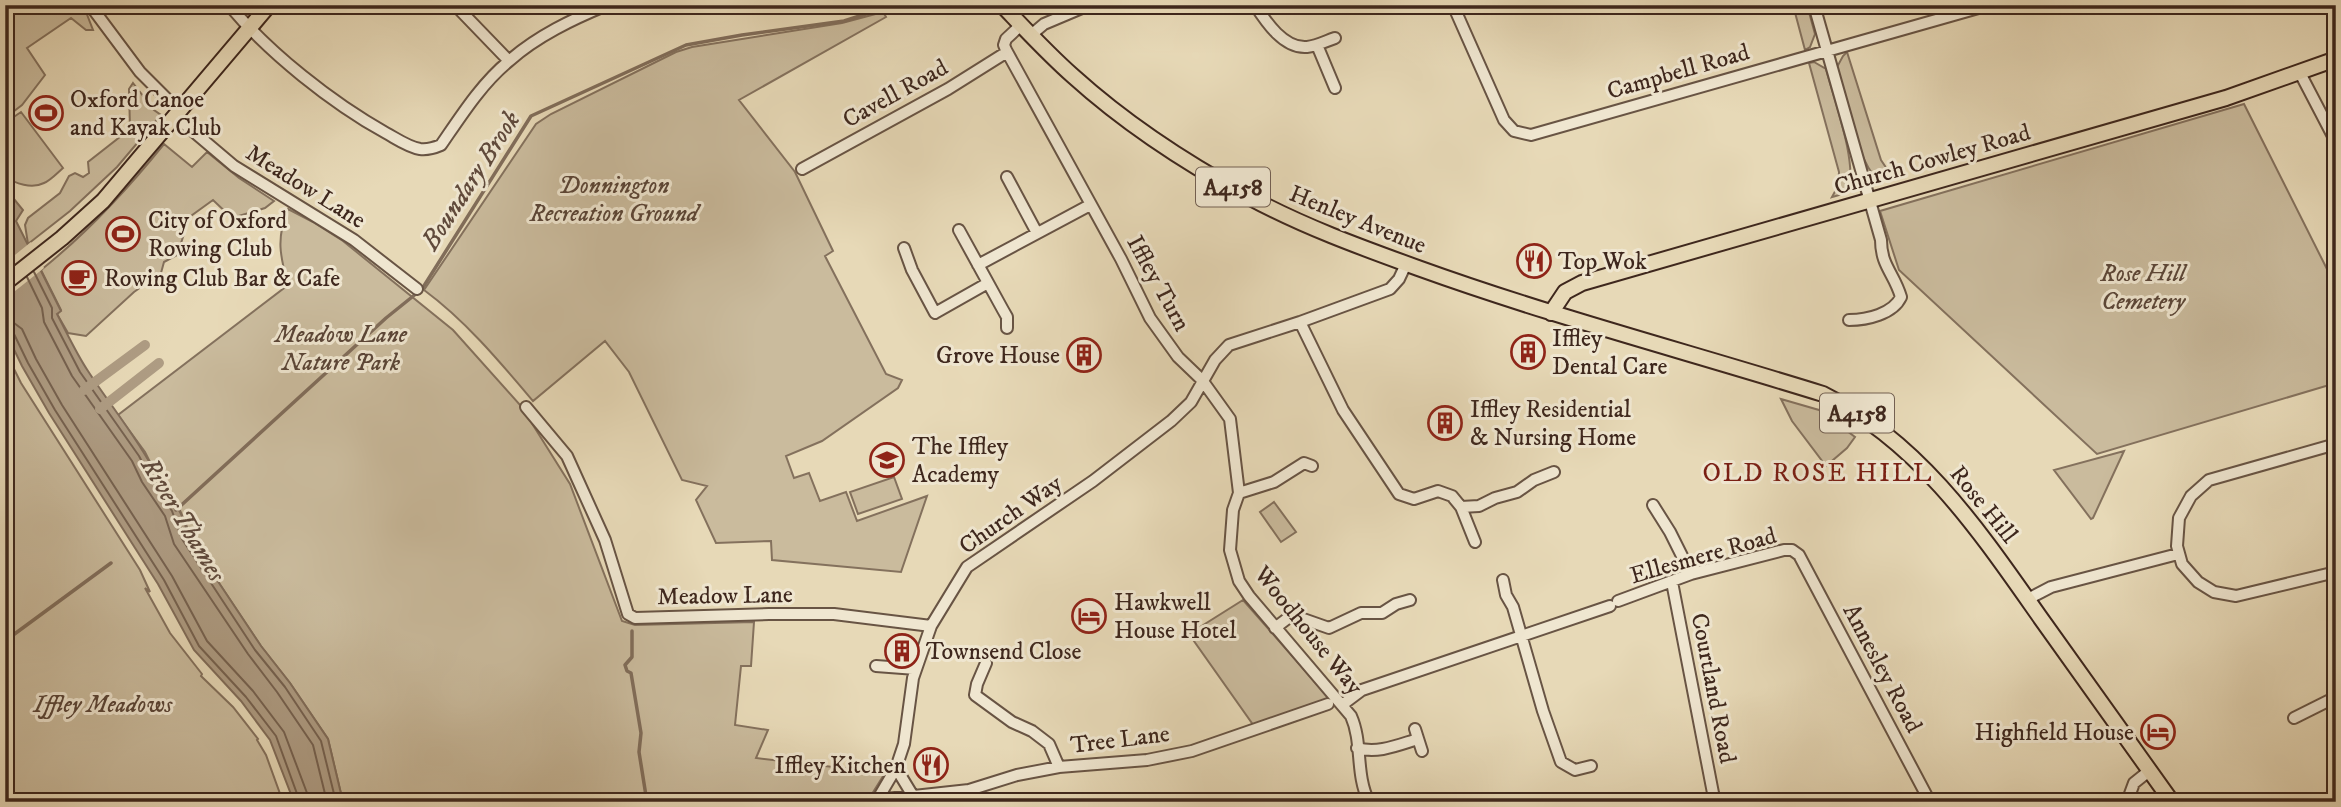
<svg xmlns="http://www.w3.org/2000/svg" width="2341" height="807" viewBox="0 0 2341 807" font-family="'IM FELL DW Pica',serif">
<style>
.green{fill:#cabb9d;stroke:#84715d;stroke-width:2}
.water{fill:#ae9c83;stroke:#816d5a;stroke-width:2}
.pier{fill:#e7d9b7}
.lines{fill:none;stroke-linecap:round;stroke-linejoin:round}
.shore{stroke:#766250;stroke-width:2}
.stream{stroke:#816d5a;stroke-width:3.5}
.canal{stroke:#ae9c83;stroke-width:10}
.minor-casing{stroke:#685444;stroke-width:14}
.major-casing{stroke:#3e271d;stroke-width:18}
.minor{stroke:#efe6d0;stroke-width:10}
.major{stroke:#e7d9b7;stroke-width:14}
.labels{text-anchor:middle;stroke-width:6;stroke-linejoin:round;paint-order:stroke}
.shield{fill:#efe6d0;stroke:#736053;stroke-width:2}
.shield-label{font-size:23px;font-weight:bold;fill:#3e271d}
.street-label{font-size:24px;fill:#3e271d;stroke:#efe6d0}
.poi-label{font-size:24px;fill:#3e271d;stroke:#efe6d0;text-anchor:start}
.park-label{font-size:24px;font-style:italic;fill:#5a4537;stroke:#efe6d0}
.water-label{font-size:26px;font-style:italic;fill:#604a3c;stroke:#efe6d0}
.neighbourhood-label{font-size:26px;letter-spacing:2px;fill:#7a1f14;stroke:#efe6d0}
</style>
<rect width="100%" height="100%" fill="#e7d9b7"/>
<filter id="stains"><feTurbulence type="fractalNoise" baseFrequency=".00286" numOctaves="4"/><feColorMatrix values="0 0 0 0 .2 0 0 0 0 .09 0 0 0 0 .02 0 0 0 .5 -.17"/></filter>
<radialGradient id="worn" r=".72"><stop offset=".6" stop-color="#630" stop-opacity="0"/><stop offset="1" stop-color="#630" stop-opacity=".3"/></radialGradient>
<!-- green -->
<path class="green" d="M5,5H51L57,8L60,5H81L86,12L93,30H86L71,18L27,48L45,75L22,105L5,118Z
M1793,5H1807L1815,34L1810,47L1805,50Z
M883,12L886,17L739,100L795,172L833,251L825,256L886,374L902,380L898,388L822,441L786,456L794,478L809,473L820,501L846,492L857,521L927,496L901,572L772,560L771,541L716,543L696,500L707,486L682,480L629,372L605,341L533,401C500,362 466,321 424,290L536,124L551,114L676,52L692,47L842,23Z
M1847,52L1881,160L1887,169L1902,176L1886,181C1881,179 1875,177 1872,173C1856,153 1845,93 1837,67L1843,56Z
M1814,62L1826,69C1832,93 1860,170 1847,190C1844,195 1838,195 1832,197L1838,186L1839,172L1809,63Z
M133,83L154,110L161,115L117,167L70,211L28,244L25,225L28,218L60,193L69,176L75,173L83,177L89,173L88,162L130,129L129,89Z
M2244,104L2336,287V383L2097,454L1899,270L1880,211Z
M21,112L63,168C57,173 51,180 44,183C32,189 15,184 5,176V123Z
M164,144L192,167L207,152L239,178L274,201L265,208L232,218L213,200L184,221L187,225L177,255L164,262L161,273L134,292L86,336L68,333L57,314L61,310L41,270C87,233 127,190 164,144Z
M288,209L313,222L343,241L453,330L521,406L570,484L622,621L635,625L754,622L751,666H741L735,725L768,730L756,758L885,773L867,802H821L741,793L740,802H343L328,739L290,683L261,646L187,535V527L179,508L156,474L145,452L118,415L288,285C280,256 276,238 288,209Z
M5,351L21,383L140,570L150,592L145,588L170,633L202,674L201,676L233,707L258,739L257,740L266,755L283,802H5Z
M1781,399L1819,410L1855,437L1847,448L1826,466L1792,421Z
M2124,451L2093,518L2091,519L2054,470Z
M894,477L902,499L858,514L850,492Z
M1274,502L1296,532L1281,542L1260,512Z
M1243,600L1329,698L1254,726L1189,634Z"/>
<!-- water -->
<path class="water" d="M5,188L23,210L16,221L61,311L57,314C67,333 76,353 88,371C110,405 137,437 156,474C166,495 185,510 187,535L261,646L290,683L328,739L343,802H294L270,740L241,701L194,650L158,584L49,413L22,366L5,331Z"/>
<!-- pier -->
<path class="pier" d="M31,242L44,268L5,299V263Z"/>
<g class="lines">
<!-- shore -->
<path class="shore" d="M34,272L52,308V318L80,372L139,456L150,477L172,511L182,539L255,650L285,687L321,741L336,802
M27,277L42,308L44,322L72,376L132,461L142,482L165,516L174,544L248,654L277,692L313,745L327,802
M5,322L14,323L22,329L36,359L62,405L172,576L207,641L253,691L284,732L307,793L309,802
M5,330L14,334L28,363L55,410L164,580L199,646L246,697L276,736L300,802"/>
<!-- stream -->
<path class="stream" d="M176,510L386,318L422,289L531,116L686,45L742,35L844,21L894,5
M632,631V657L625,665L627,671L631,673L641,733L639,752L647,802
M5,641L111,563"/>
<!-- canal -->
<path class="canal" d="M84,390L145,345
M100,409L159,363"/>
<!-- minor casing -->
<g class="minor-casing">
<path id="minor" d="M90,5L140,72L179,111
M229,5C269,53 332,103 386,133C397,139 408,147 420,149C428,150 434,148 441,145C461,116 481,84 509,61C537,36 573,19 607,5
M455,5L509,61
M1255,5C1266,22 1284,49 1307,47C1317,46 1326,41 1335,38
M1453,5L1504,120L1514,131L1531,135L1989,5
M1814,5L1881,240C1881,266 1894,273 1901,297C1893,314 1867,320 1849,320
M1021,25L1006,39L1004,45L1006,50L1121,259L1150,318L1178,357L1202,380L1230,419L1239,493L1233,510L1230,550L1239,581L1249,596L1351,716C1363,743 1355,774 1369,802
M1031,35L1044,24L1089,5
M1317,45L1335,88
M2300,73L2336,142
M175,116L234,166L354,240L417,289
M802,169L948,89L1007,52
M1007,177L1037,233
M959,230L1003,310L1007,317V328
M904,248L912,270L935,313L988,283
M978,265L1090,205
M1300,322L1343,410L1399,494L1414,499L1438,491L1452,496L1461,507L1475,542
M526,407L567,456L605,540L628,614L635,618L769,614H834L931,626
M2336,444L2209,480L2191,496L2179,518L2177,546L2182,564L2198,582L2214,592L2236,596L2336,572
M1239,493L1274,482L1304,463L1312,466
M1653,505L1670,532L1691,574
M1461,507L1479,506L1495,498L1517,492L1534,480L1554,472
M1503,580L1506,595L1513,607L1543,711L1561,762L1575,770L1591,766
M1672,582L1713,793L1717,802
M2028,599L2051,587L2178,554
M1618,601L1691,574L1784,550H1792L1799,555L1930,802
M1275,628L1292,615L1329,628L1361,613H1382L1396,604L1410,600
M986,663L977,684L975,695L1012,722L1032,731L1049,744L1059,767
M876,666L916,669
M1342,705L1362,690L1610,606
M2294,718L2336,697
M1415,729L1422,751
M1357,748C1378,754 1398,745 1418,739
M896,768L913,796
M877,800L969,790L1017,775L1059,767L1147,760L1192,751L1328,704
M876,802L896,768L904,744L913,678L931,626L967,567L1093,481L1171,421L1191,402L1215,360L1229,345L1300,322L1390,289L1399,279L1406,264
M2127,802L2134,783L2149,771"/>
</g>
<!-- major casing -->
<g class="major-casing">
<path id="major" d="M1002,5C1025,29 1048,54 1073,76C1125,123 1186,163 1247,196C1302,226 1360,247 1418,268C1551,316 1688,352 1823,394C1921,443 1980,532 2042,620C2085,680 2128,741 2172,802
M5,283L62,238L103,201L269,5
M1551,313L1565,292L1582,283L2226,98L2336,59"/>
</g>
<!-- minor -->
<use href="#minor" class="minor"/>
<!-- major -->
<use href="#major" class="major"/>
</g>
<!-- icons -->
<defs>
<g id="stadium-ring" transform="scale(1.75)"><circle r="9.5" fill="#efe6d0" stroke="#8f2418" stroke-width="1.5"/><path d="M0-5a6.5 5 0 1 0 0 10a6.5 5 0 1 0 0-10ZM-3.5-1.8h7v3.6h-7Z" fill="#8f2418"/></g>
<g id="restaurant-ring" transform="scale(1.75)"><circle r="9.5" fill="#efe6d0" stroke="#8f2418" stroke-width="1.5"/><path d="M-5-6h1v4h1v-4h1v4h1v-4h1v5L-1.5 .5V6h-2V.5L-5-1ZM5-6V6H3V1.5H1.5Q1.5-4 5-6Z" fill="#8f2418"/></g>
<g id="cafe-ring" transform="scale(1.75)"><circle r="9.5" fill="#efe6d0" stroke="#8f2418" stroke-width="1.5"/><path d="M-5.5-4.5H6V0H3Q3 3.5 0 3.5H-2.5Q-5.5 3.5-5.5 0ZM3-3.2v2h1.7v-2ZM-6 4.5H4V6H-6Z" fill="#8f2418"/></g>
<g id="building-ring" transform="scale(1.75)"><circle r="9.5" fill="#efe6d0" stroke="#8f2418" stroke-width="1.5"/><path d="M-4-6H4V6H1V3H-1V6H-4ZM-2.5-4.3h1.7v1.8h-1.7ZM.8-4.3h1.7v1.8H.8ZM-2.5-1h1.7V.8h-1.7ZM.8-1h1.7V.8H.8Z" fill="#8f2418"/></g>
<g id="school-ring" transform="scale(1.75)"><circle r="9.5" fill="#efe6d0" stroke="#8f2418" stroke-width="1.5"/><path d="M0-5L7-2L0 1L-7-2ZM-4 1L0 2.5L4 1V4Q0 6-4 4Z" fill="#8f2418"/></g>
<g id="hotel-ring" transform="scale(1.75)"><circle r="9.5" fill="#efe6d0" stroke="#8f2418" stroke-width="1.5"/><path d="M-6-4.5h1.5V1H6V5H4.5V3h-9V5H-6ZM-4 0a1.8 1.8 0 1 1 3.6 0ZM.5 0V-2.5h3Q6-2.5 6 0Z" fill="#8f2418"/></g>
</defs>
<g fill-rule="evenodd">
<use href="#stadium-ring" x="46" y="113"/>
<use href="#stadium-ring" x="123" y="234"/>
<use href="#restaurant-ring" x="1534" y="261"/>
<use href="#cafe-ring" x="79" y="278"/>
<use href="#building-ring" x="1528" y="352"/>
<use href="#building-ring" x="1084" y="355"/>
<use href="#building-ring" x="1445" y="423"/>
<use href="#school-ring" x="887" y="460"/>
<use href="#hotel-ring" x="1089" y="616"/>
<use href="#building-ring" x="902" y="651"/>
<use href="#hotel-ring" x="2158" y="732"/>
<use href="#restaurant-ring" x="931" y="765"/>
</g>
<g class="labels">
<!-- shield labels -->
<g class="shield">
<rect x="1196" y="167.5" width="74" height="39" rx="5"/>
<rect x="1820" y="393.5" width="74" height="39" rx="5"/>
</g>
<g class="shield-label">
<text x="1233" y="195">A4158</text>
<text x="1857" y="421">A4158</text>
</g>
<!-- street labels -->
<g class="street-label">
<text transform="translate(1678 71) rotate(-16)" y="8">Campbell Road</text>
<text transform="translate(895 93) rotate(-29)" y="8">Cavell Road</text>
<text transform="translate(1932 159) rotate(-16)" y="8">Church Cowley Road</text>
<text transform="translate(306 186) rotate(32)" y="8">Meadow Lane</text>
<text transform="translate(1358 219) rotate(22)" y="8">Henley Avenue</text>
<text transform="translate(1159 283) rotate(61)" y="8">Iffley Turn</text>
<text transform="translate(1984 504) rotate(51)" y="8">Rose Hill</text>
<text transform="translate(1010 514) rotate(-35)" y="8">Church Way</text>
<text transform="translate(1703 555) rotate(-16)" y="8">Ellesmere Road</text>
<text transform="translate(725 595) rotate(-1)" y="8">Meadow Lane</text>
<text transform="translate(1309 630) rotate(51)" y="8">Woodhouse Way</text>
<text transform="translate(1883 668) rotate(62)" y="8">Annesley Road</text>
<text transform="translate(1714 688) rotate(79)" y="8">Courtland Road</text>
<text transform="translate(1120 739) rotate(-7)" y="8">Tree Lane</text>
</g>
<!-- poi labels -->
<g class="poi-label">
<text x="70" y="107">Oxford Canoe<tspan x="70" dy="28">and Kayak Club</tspan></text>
<text x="148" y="228">City of Oxford<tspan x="148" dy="28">Rowing Club</tspan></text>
<text x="1558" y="269">Top Wok</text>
<text x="104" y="286">Rowing Club Bar &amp; Cafe</text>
<text x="1552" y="346">Iffley<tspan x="1552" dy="28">Dental Care</tspan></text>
<text x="1060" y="363" text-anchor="end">Grove House</text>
<text x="1470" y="417">Iffley Residential<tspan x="1470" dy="28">&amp; Nursing Home</tspan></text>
<text x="912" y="454">The Iffley<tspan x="912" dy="28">Academy</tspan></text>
<text x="1114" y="610">Hawkwell<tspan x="1114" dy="28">House Hotel</tspan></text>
<text x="926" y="659">Townsend Close</text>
<text x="2134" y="740" text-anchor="end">Highfield House</text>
<text x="906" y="773" text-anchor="end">Iffley Kitchen</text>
</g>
<!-- park labels -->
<g class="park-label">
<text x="614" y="193">Donnington<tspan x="614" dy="28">Recreation Ground</tspan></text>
<text x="2143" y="281">Rose Hill<tspan x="2143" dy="28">Cemetery</tspan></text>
<text x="341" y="342">Meadow Lane<tspan x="341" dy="28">Nature Park</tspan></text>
<text x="103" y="712">Iffley Meadows</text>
</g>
<!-- water labels -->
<g class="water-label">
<text transform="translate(470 180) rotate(-57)" y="9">Boundary Brook</text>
<text transform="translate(184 519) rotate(59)" y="9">River Thames</text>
</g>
<!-- neighbourhood labels -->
<g class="neighbourhood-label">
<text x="1818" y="481">OLD ROSE HILL</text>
</g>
</g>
<!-- margin -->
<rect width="2341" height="807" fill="none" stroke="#e7d9b7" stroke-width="28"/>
<rect x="7" y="7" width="2327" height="793" fill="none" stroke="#3e271d" stroke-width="3.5"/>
<rect x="14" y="14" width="2313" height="779" fill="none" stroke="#3e271d" stroke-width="2"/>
<rect width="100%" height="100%" filter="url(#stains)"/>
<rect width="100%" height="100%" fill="url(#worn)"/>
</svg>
